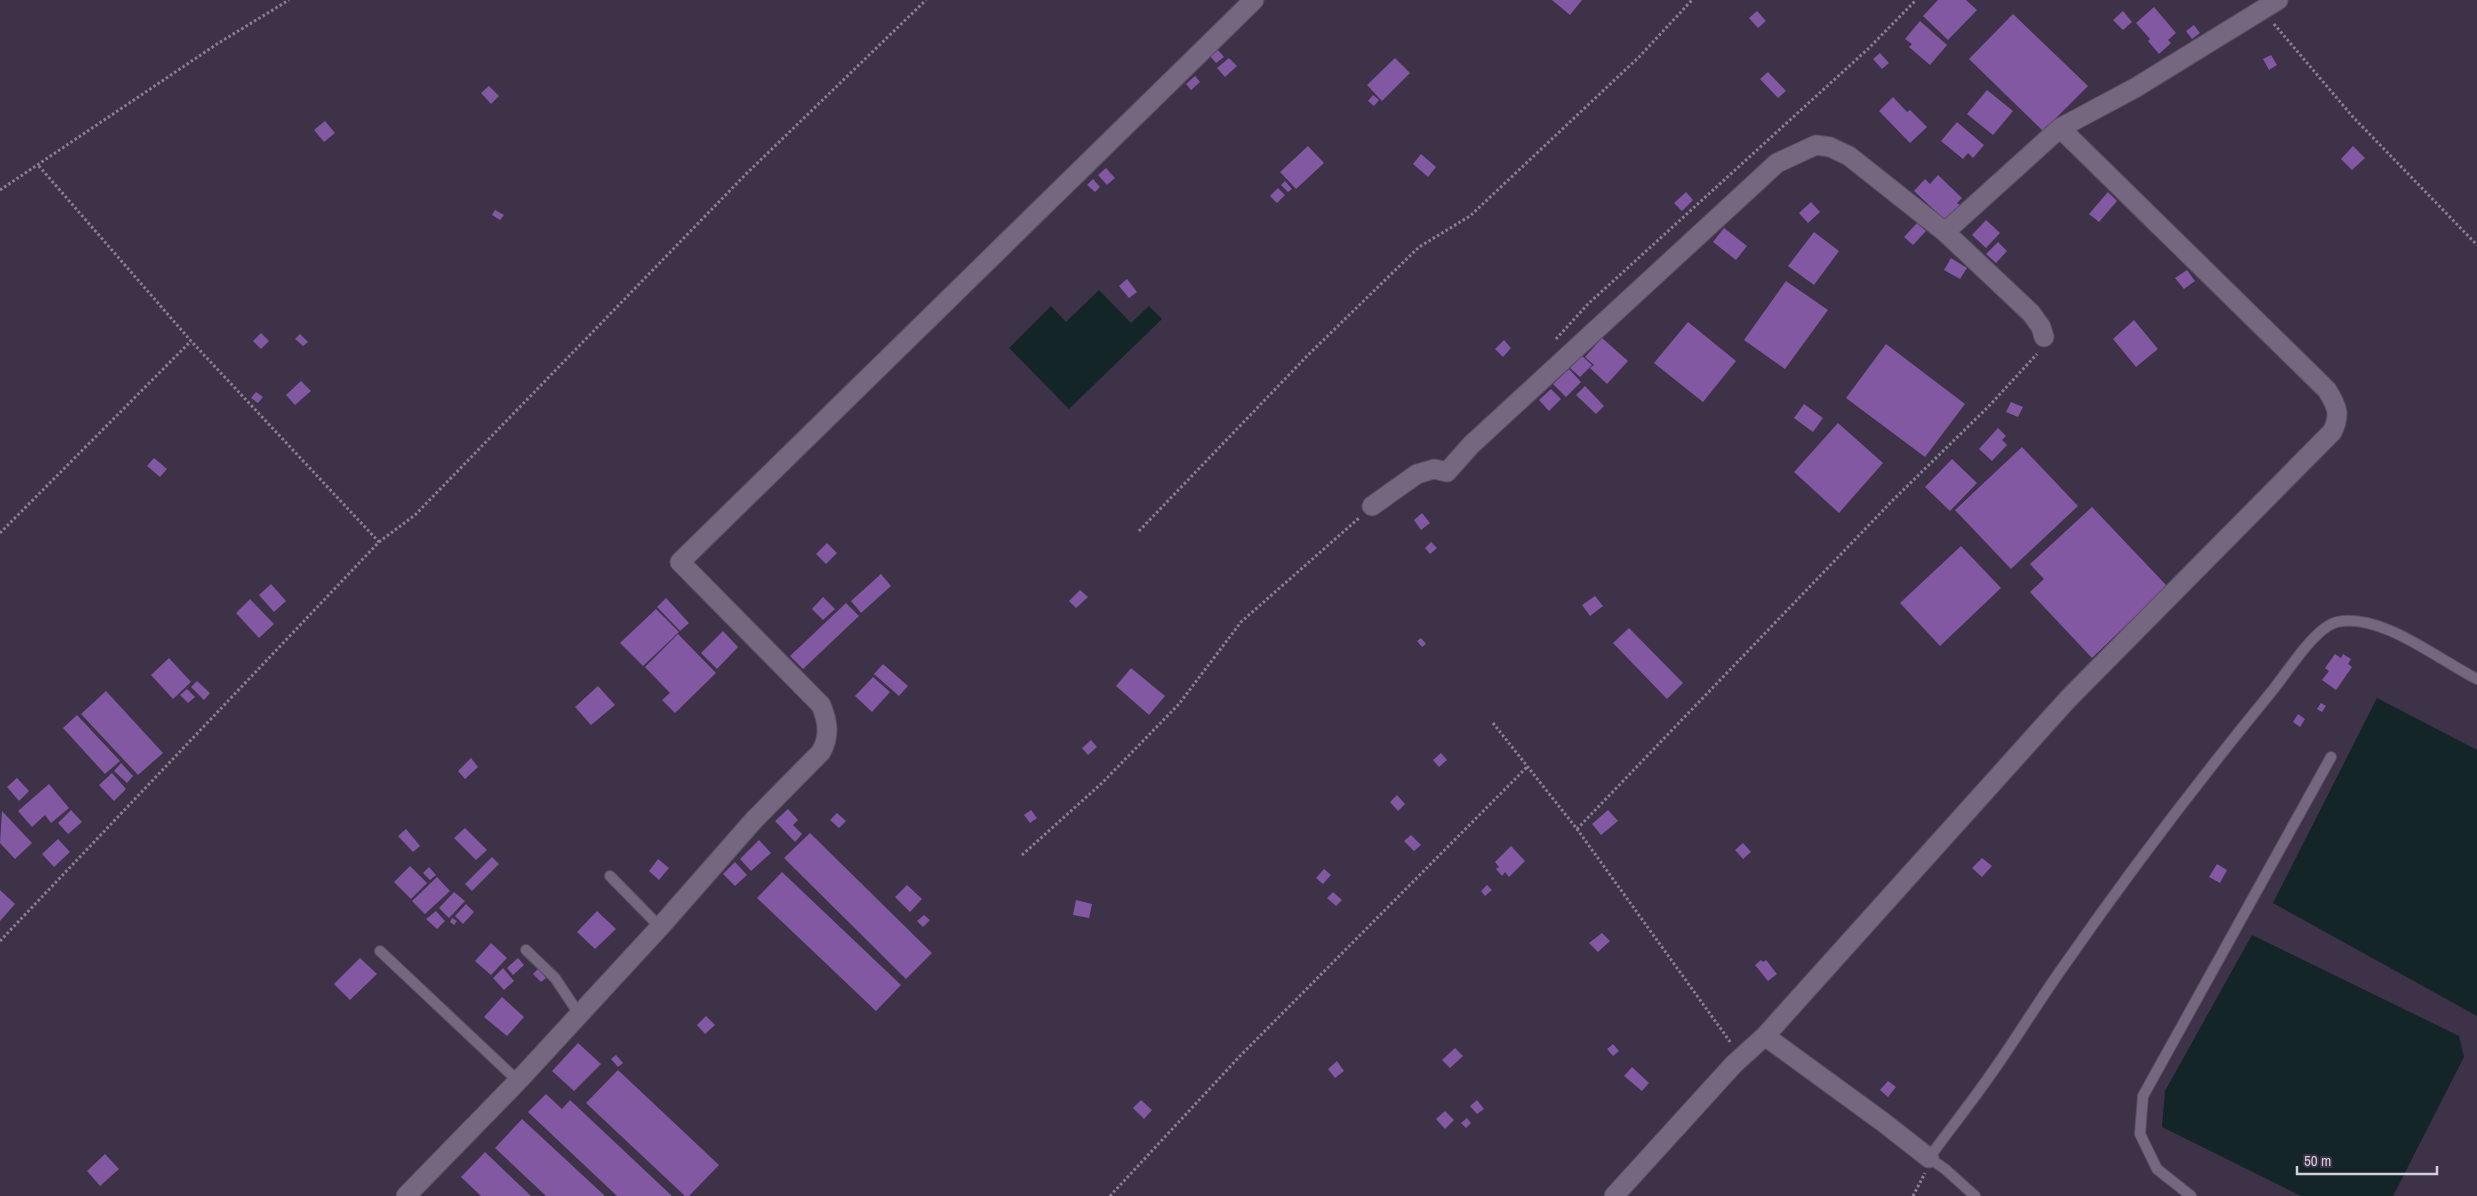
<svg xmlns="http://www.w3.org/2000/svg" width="2477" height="1196" viewBox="0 0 2477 1196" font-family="'Archivo Narrow',sans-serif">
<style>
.water{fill:#132527}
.building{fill:#8258a2}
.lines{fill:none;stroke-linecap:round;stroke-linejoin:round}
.service-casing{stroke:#594f62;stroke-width:12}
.minor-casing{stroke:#594f62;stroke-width:21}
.path{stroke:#898091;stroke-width:3;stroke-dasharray:2.5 2.5;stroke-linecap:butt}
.service{stroke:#74677f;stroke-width:10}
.minor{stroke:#74677f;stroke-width:19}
</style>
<rect width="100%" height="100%" fill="#3d3247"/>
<!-- water -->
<path class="water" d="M1099,290L1131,323L1149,306L1162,319L1069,409L1009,348L1051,306L1066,322Z
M2377,698L2477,750V1016L2273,903Z
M2252,935L2459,1036L2464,1057L2393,1196H2301L2162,1127L2165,1091Z"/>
<!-- building -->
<path class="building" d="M1552,0H1582L1570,15Z
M1938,0H1966L1977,10L1948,40L1923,16Z
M2154,7L2176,33L2168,40L2171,43L2159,54L2148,41L2150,39L2136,23Z
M1757,11L1766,21L1758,28L1749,18Z
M2123,11L2132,22L2123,30L2113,20Z
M2013,14L2088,86L2043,131L1969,59Z
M1920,21L1947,45L1930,65L1909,47L1912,44L1905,39Z
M2194,25L2200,33L2192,39L2186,31Z
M1218,50L1224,57L1216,63L1210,56Z
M1880,53L1889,63L1882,69L1873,59Z
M2271,55L2277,65L2269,70L2263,59Z
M1229,58L1237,66L1225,77L1217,68Z
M1395,58L1410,73L1382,101L1367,85Z
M1768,72L1786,91L1778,98L1760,79Z
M1195,76L1200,82L1191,90L1186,84Z
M489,86L499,96L491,104L481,93Z
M1987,90L2013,111L1993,135L1967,114Z
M1373,95L1379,100L1374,106L1368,101Z
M1893,97L1907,112L1910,110L1927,127L1910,143L1879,111Z
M325,121L335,133L324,142L314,130Z
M1957,122L1984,145L1973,158L1968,153L1963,159L1941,141Z
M1308,146L1324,163L1296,189L1280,172Z
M2353,146L2365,158L2352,170L2341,159Z
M1421,154L1436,167L1428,177L1413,164Z
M1106,168L1115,178L1107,185L1098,175Z
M1938,175L1962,198L1957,203L1960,205L1945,220L1914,191L1925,179L1930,184Z
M1093,179L1100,187L1095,192L1087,185Z
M1285,181L1292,189L1288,192L1281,185Z
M1278,188L1285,195L1277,203L1270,196Z
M1686,192L1693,200L1682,211L1674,203Z
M2108,192L2117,201L2099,222L2089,214Z
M1811,202L1820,212L1808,223L1799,213Z
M495,210L504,215L500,220L492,215Z
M1986,220L2000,233L1986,248L1972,235Z
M1917,223L1926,231L1913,245L1904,237Z
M1724,228L1747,246L1736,260L1713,242Z
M1814,232L1839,251L1814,285L1788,266Z
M1998,242L2007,251L1996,263L1986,254Z
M1951,258L1967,268L1960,279L1944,270Z
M2187,270L2195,281L2184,289L2175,278Z
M1127,279L1137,292L1129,298L1119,286Z
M1786,281L1828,310L1785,369L1744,340Z
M2134,320L2158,349L2136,367L2113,339Z
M1688,322L1736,361L1703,402L1654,363Z
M261,333L269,341L261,349L253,341Z
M300,334L308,342L303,346L295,339Z
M1602,338L1628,361L1607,384L1590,368L1594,365L1585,357Z
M1504,340L1511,348L1503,357L1495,349Z
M1886,344L1965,404L1925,457L1846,398Z
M1582,356L1592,365L1580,377L1570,368Z
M1569,369L1581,382L1566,397L1553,384Z
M301,381L311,391L295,405L286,395Z
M1585,386L1604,406L1596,414L1576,395Z
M1551,389L1561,399L1549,411L1539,400Z
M256,392L263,397L258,403L251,398Z
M2011,402L2023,407L2018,417L2006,412Z
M1804,404L1823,418L1813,432L1794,418Z
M1838,423L1883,463L1839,513L1794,472Z
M1998,428L2006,436L2002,440L2007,445L1992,461L1979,449Z
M2022,447L2078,506L2011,569L1955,510Z
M154,458L167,469L160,477L147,466Z
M1952,459L1977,483L1950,511L1925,487Z
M2092,507L2167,586L2092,658L2030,592L2044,579L2030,564Z
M1422,513L1430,523L1421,530L1414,520Z
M1431,542L1437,548L1430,554L1425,548Z
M827,543L837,553L826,564L816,554Z
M1961,546L2001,588L1940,646L1900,603Z
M881,574L891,586L861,613L851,601Z
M271,584L286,601L274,612L259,595Z
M1080,590L1088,597L1076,608L1069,601Z
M1595,596L1603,606L1590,616L1582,605Z
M823,597L835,609L823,620L812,609Z
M666,598L689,623L680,631L657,607Z
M250,599L274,624L259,638L236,613Z
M846,603L859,616L803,669L790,656Z
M656,609L679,632L643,666L620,643Z
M1629,628L1683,683L1667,699L1613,643Z
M723,631L738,647L717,669L701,653Z
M678,634L716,673L675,713L662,700L670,693L645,667Z
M1421,638L1426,644L1422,647L1417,641Z
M2335,654L2341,658L2343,654L2351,659L2348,664L2352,667L2336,690L2322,680L2329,671L2325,668Z
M169,658L191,682L173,699L151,675Z
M883,664L908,686L899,696L874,674Z
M1131,668L1165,696L1149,715L1116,686Z
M873,677L890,692L872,712L855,696Z
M197,681L210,693L204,700L191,687Z
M598,686L615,705L591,725L575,707Z
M187,689L195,697L188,703L180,695Z
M106,691L163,753L138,775L81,714Z
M2321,703L2326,706L2322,712L2317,709Z
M2298,714L2305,719L2300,727L2293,722Z
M77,715L120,761L105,774L63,728Z
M1091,740L1097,747L1088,755L1082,748Z
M1441,753L1447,760L1439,767L1433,760Z
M471,758L478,767L465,779L458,771Z
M121,763L133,776L127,783L114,771Z
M112,773L126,789L114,801L99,785Z
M17,778L29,791L19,801L7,787Z
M49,784L69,808L51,823L45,815L32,827L18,811Z
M1397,795L1405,804L1398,811L1390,802Z
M788,809L798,820L793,825L802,834L795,842L775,821Z
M71,810L82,822L68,834L58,823Z
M1031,810L1037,818L1030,823L1024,815Z
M1608,810L1618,821L1601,835L1592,824Z
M2,811L32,843L15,859L0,843Z
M837,813L846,821L839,828L830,820Z
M465,828L487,850L476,860L454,838Z
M406,829L420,846L413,852L398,836Z
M810,833L932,953L906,979L784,858Z
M1411,835L1421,845L1414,851L1404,841Z
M58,839L70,852L54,867L42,854Z
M759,840L771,853L751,871L740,859Z
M1743,843L1751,852L1743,859L1735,850Z
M1511,846L1525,861L1509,877L1505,872L1502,876L1496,869L1499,867L1495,862Z
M492,857L499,864L472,891L465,884Z
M1982,858L1992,866L1982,877L1972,868Z
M658,859L669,868L659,880L649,871Z
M735,862L747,875L735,886L723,874Z
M2217,864L2227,870L2220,883L2209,877Z
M410,866L427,883L411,899L394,882Z
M429,867L436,875L430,880L423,873Z
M1324,869L1331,875L1323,884L1316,878Z
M782,872L901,985L876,1011L757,898Z
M437,877L450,891L425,914L412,901Z
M907,885L922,899L910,912L895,897Z
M1487,885L1492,890L1485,896L1481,891Z
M0,890L15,904L0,921Z
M454,892L465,901L449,918L439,908Z
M1333,892L1342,900L1336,906L1327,898Z
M1076,900L1092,904L1089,918L1073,915Z
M466,904L474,912L463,924L455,916Z
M436,911L445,921L437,929L426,919Z
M597,911L616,929L595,949L577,932Z
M924,915L930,920L923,927L917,921Z
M452,918L457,921L454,925L450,922Z
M1602,933L1610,941L1598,952L1589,943Z
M491,943L507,958L491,975L475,961Z
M360,958L377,974L350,1000L334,984Z
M518,958L524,965L513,975L507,968Z
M1761,960L1763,962L1766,960L1777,974L1768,981L1755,965Z
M503,968L514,981L504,990L493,978Z
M538,969L546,978L541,982L533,974Z
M502,997L524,1017L507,1036L484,1017Z
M706,1016L715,1025L705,1034L697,1025Z
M578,1043L601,1064L574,1091L552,1071Z
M1613,1044L1619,1051L1613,1056L1607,1049Z
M1455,1048L1463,1056L1450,1068L1442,1060Z
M616,1055L623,1063L618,1067L611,1059Z
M1337,1061L1344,1071L1335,1078L1328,1069Z
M1632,1067L1649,1083L1642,1091L1624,1076Z
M618,1070L719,1165L689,1196H685L586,1103Z
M1888,1081L1896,1087L1888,1097L1880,1090Z
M546,1094L562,1109L570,1100L672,1196H617L528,1112Z
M1141,1100L1152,1110L1144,1119L1133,1108Z
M1477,1100L1484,1109L1477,1114L1470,1106Z
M1445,1111L1454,1120L1445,1129L1436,1119Z
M1467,1118L1471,1123L1466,1128L1461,1123Z
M522,1119L605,1196H546L495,1148Z
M485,1152L531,1196H481L461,1177Z
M105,1154L119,1169L100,1186L87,1171Z"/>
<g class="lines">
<!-- service casing -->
<g class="service-casing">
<path id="service" d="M610,876L660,927
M526,950L555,978L579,1014
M380,951L518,1081
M1975,1196L1945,1169L1929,1158C1949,1130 1971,1103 1991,1074C2016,1039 2038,1002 2063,967C2129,872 2199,780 2272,691C2287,673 2315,627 2337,622C2380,612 2439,660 2477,679
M2191,1196L2157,1169L2140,1134L2143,1096L2331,757"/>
</g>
<!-- minor casing -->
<g class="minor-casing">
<path id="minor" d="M1945,232L2060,128L2135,88L2278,0
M1372,506L1417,474L1434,469L1447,472L1471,445L1777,163L1816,145L1830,147L1849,156L1945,232L2031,313L2041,327L2044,337
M1765,1036L1883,1122L1929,1158
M406,1196L518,1081L660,927L754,820L821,752C830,736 828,722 821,705L680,562L1254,0
M1614,1196L1734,1064L1765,1036L2068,699L2332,432C2341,415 2337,406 2327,390L2060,128"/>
</g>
<!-- path -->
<path class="path" d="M2274,24L2353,117L2477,245
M0,190L217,44L289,0
M1556,339L1588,304L1869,48L1916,0
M1139,531L1308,355L1419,247L1470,216L1639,57L1692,0
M0,533L191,341
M379,542L415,515L745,175L926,0
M1493,723L1577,829L1731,1043
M1577,829L1892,501L1988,407L2037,354
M1022,855L1102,783L1179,704L1241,622L1359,518
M0,941L379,542L191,341L38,165
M1110,1196L1240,1056L1528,766
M1913,1196L1925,1173"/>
<!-- service -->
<use href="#service" class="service"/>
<!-- minor -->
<use href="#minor" class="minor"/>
</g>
<!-- scale -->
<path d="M2297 1166v8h140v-8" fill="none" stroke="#d5cedc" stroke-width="2.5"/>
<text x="2304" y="1166" font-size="15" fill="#d5cedc" stroke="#3d3247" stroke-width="4" paint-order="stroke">50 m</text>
</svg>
